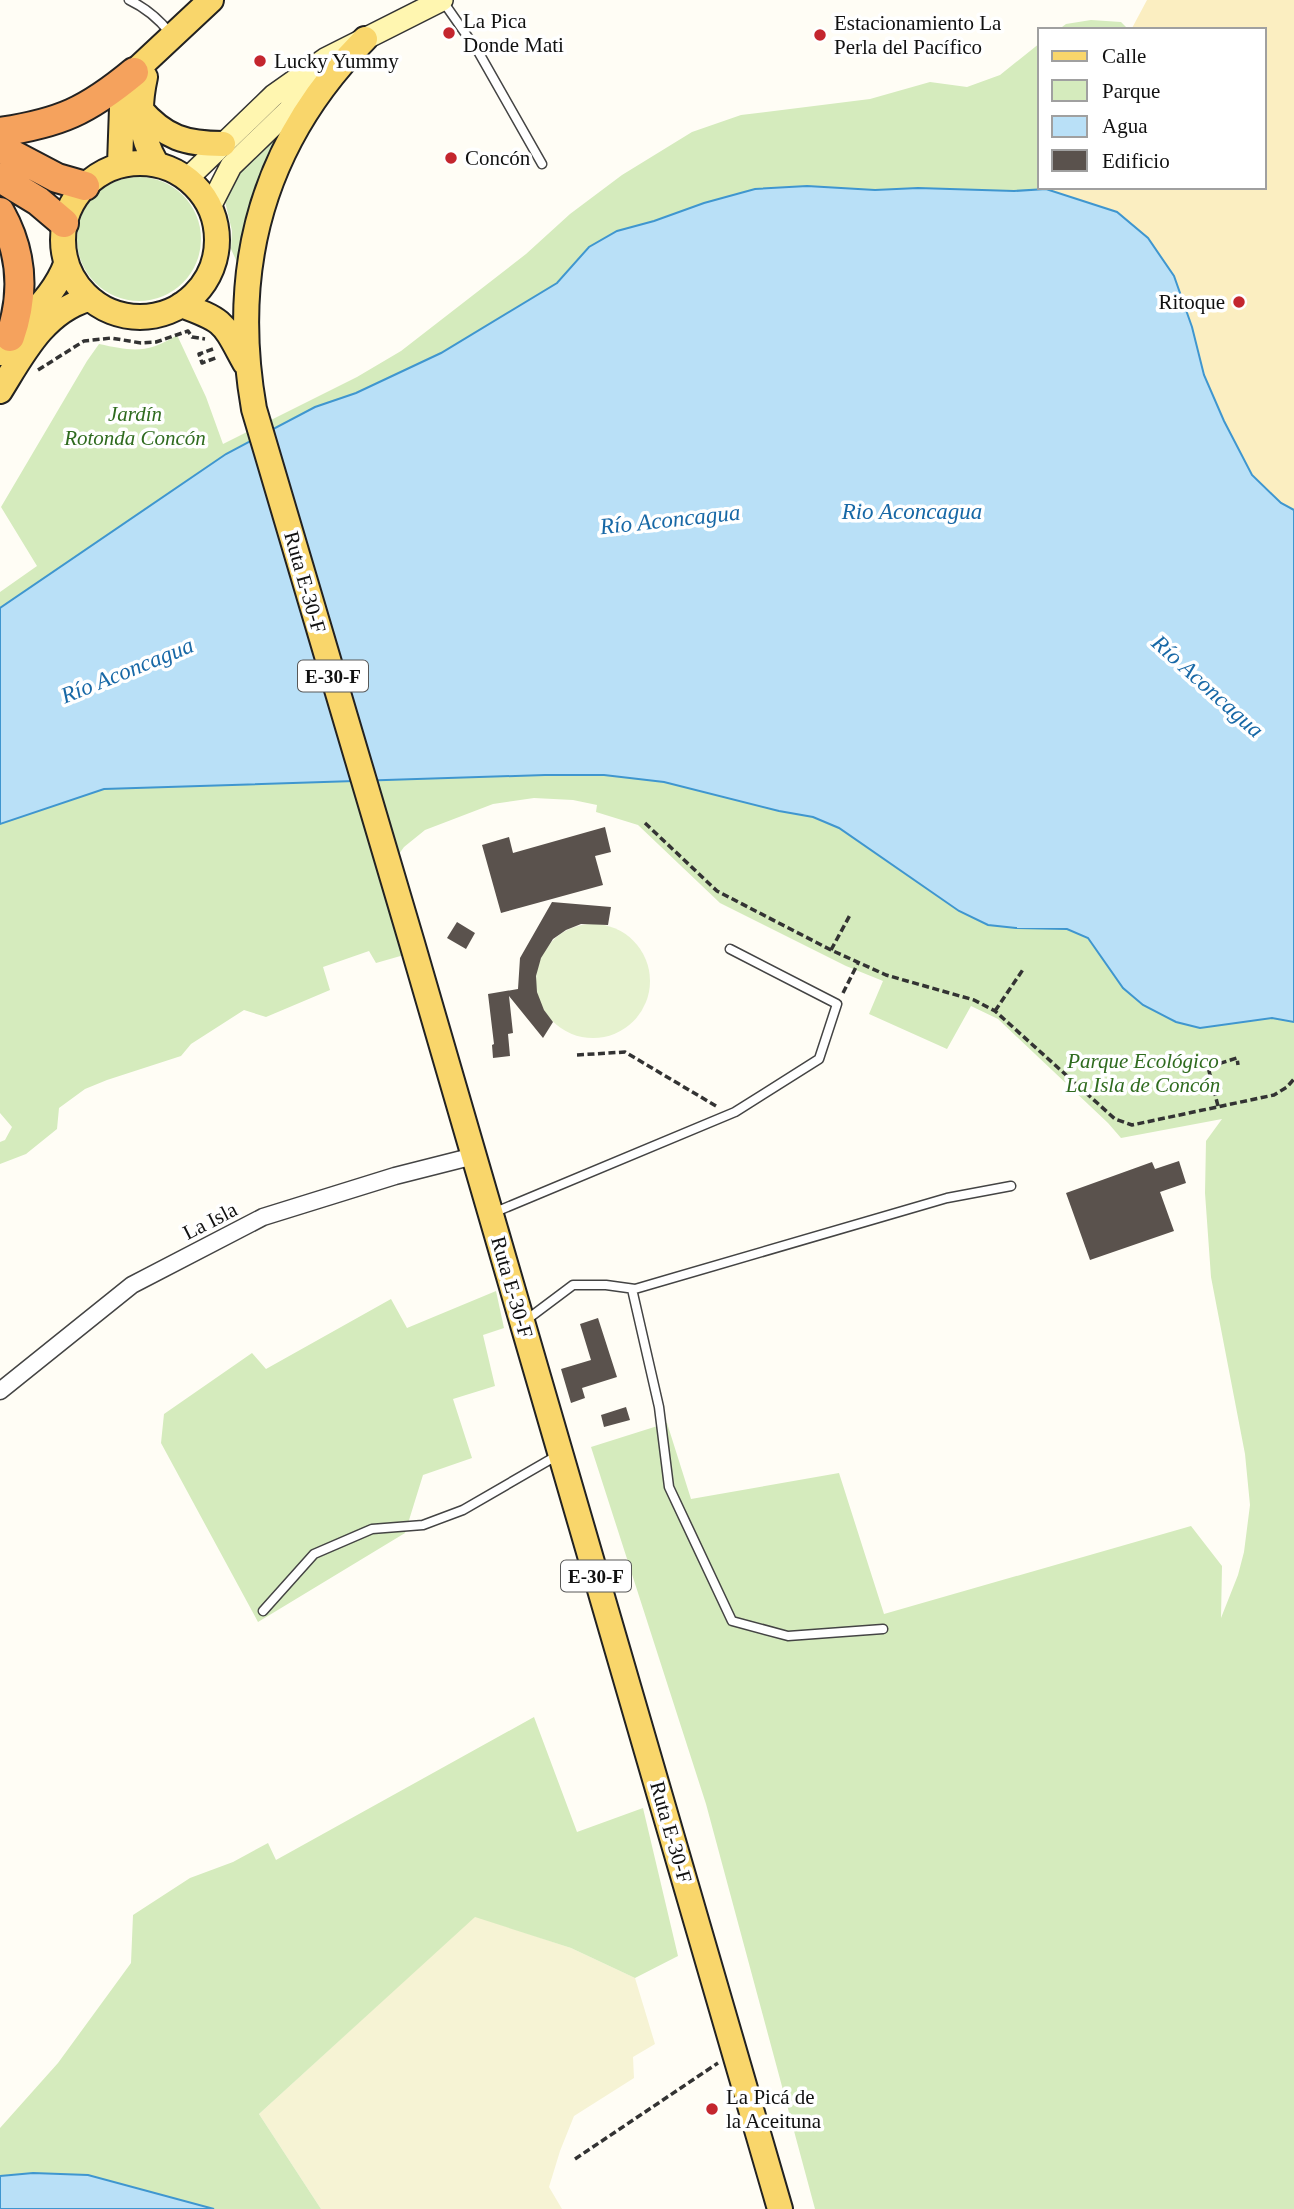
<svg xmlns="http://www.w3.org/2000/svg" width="1294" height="2209" viewBox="0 0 1294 2209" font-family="Georgia,serif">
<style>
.farmland{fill:#f6f3d4}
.green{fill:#d5ebbd}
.sand{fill:#fbeec1}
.pitch{fill:#e6f2cf}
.water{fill:#b9e0f7;stroke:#3f96cf;stroke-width:2}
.building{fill:#5a524d}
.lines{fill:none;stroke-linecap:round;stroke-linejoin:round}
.lane-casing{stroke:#444;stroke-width:11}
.street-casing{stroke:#444;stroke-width:19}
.secondary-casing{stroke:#333;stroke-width:24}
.primary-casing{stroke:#222;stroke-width:28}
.highway-casing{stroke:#222;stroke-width:32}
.path{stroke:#333;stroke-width:3.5;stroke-dasharray:7 3.5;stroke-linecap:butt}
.lane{stroke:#fff;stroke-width:8}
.street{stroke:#fff;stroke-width:16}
.secondary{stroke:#fff6b0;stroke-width:21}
.primary{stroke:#f9d66b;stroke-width:24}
.highway{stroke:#f5a25d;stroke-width:28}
.poi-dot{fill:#c4262e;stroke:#fff;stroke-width:2.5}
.labels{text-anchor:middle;stroke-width:7;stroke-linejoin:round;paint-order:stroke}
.shield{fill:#fff;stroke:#585858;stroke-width:2}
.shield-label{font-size:19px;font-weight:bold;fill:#111}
.poi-label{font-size:21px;fill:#111;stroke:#fff;text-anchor:start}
.park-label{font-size:21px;font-style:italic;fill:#2f6b1f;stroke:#fff}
.street-label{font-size:21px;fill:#111;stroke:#fff}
.water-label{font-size:23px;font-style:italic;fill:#1768a6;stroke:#fff}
</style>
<rect width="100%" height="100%" fill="#fffdf5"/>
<!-- farmland -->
<path class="farmland" d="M475,1916L571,1948L635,1978L655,2044L633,2057L634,2078L574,2116L560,2151L549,2187L562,2209H321L259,2114Z"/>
<!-- green -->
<path class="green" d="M1091,20L1121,22L1129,30H1058L1066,24Z
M1040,43V187H1252L1294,289V2209H815L706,1804L591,1447L667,1423L691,1499L839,1473L884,1614L1191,1526L1222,1566L1221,1618L1238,1575L1244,1552L1250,1505L1245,1454L1211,1277L1205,1193L1206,1141L1222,1119L1121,1138L1108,1123L998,1019L971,1006L947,1049L869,1014L883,981L846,966L720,903L638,825L596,812L597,805L573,800L534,798L493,804L425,830L404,847L381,879L404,955L376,963L369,951L323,967L330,990L266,1017L244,1010L191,1044L181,1056L107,1080L85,1089L59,1108L57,1129L26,1154L0,1164V1142L5,1140L12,1127L0,1113V592L37,566L1,507L87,361L99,344C132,351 147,354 177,335L206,397L223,444L357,377L401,351L526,254L570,214L622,175L692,132L741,115L870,99L930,82L967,87L1000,75Z
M278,133L281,135L240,269L231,249L232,231L224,197L232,180Z
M77 239a62 62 0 1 1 124 0a62 62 0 1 1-124 0Z
M496,1291L504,1328L483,1335L495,1386L453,1399L472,1458L423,1475L405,1533L258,1622L161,1443L164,1414L252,1353L266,1369L391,1299L407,1328Z
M534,1717L577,1832L643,1808L678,1956L635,1978L571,1948L475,1917L259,2114L321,2209H0V2128L58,2063L131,1963L133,1915L190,1878L233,1862L268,1843L276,1860Z"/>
<!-- sand -->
<path class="sand" d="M1147,0H1294V510L1281,503L1252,475L1224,421L1204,375L1192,327L1174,276L1117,212L1046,189L1047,187H1264V30H1131Z"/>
<!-- pitch -->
<path class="pitch" d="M536 981a57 57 0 1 1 114 0a57 57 0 1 1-114 0Z"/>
<!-- water -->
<path class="water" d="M807,186L875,190L918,188L1014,191L1046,189L1117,212L1148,238L1174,276L1192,327L1204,375L1224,421L1252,475L1281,503L1294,510V1022L1272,1018L1200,1028L1176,1022L1143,1005L1123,988L1088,938L1067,929L1016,928L988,925L959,911L839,828L813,817L779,811L664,782L604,775H545L104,789L0,824V608L226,454L315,407L356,393L441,353L557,283L589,247L617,231L654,221L704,203L755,189Z
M33,2173L88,2175L214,2209H0V2176Z"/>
<!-- building -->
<path class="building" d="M605,827L611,852L595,856L603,885L501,913L482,845L509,837L513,853Z
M552,902L611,907L608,925L581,924L566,930L553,939L541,958L536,976L537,992L544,1010L553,1022L543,1038L509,996L513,1033L508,1034L510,1056L493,1058L492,1045L494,1044L488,994L518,989L520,958Z
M457,922L475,933L466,949L447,938Z
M1179,1161L1186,1183L1160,1192L1174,1231L1090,1260L1066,1193L1152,1162L1155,1169Z
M598,1318L617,1377L582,1388L585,1398L571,1403L561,1369L591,1360L580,1324Z
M626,1407L630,1420L604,1427L601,1415Z"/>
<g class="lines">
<!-- lane casing -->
<g class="lane-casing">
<path id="lane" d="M129,0C146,8 158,18 170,33
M442,0L479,53L542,164
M493,1213L735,1112L819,1059L837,1004L730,949
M632,1289L659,1407L669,1487L732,1621L788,1636L883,1629
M525,1321L573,1285H606L635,1289L947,1198L1011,1186
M263,1611L314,1554L372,1529L423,1525L463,1510L558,1455"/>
</g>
<!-- street casing -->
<g class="street-casing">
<path id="street" d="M0,1391L132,1285L263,1217L395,1176L474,1156"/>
</g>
<!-- secondary casing -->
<g class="secondary-casing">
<path id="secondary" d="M188,178L274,95L325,59L442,0
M210,207L231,166L289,110L316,72"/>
</g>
<!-- primary casing -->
<g class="primary-casing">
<path id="primary" d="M365,39C263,142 229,267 254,409L412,943L780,2209
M145,77C138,109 139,134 156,163
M140,109C165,138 186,144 223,144
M63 240a77 77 0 1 1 154 0a77 77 0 1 1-154 0Z
M120,164L122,108L134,72L211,0
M181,305C226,321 223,323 245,363
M0,353C20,322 53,300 66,264
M0,391C23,354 44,312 88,299"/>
</g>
<!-- highway casing -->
<g class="highway-casing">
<path id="highway" d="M0,132C60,123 87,111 134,72
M0,148L57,178L85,186
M0,178L38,201L64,223
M0,212C23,253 25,294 10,337"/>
</g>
<!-- path -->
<path class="path" d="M213,349L199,354L202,363L218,357
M38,370L84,341L111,338L141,343L156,342L188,331L192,337L205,339
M645,823L717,891L831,950L886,975L974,1000L995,1011L1115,1119L1132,1125L1274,1095L1287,1087L1294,1079
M831,950L850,915
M843,993L858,963
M995,1011L1024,968
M577,1055L625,1052L716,1106
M1218,1106L1208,1067L1237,1058L1238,1065
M575,2159L718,2063"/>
<!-- lane -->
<use href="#lane" class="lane"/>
<!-- street -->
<use href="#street" class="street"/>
<!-- secondary -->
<use href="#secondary" class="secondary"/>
<!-- primary -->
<use href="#primary" class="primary"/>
<!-- highway -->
<use href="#highway" class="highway"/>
</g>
<!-- markers -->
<g class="poi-dot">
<circle cx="449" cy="33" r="7"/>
<circle cx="820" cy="35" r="7"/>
<circle cx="260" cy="61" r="7"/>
<circle cx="451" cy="158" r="7"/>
<circle cx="1239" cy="302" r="7"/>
<circle cx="712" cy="2109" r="7"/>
</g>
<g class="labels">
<!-- shield labels -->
<g class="shield">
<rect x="298" y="660.5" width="70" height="31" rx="5"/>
<rect x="561" y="1560.5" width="70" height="31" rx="5"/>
</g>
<g class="shield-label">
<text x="333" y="683">E-30-F</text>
<text x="596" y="1583">E-30-F</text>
</g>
<!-- poi labels -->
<g class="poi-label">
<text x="463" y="28">La Pica<tspan x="463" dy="24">Donde Mati</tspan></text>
<text x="834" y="30">Estacionamiento La<tspan x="834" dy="24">Perla del Pacífico</tspan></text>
<text x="274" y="68">Lucky Yummy</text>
<text x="465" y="165">Concón</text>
<text x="1225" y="309" text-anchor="end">Ritoque</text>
<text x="726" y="2104">La Picá de<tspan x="726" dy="24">la Aceituna</tspan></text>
</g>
<!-- park labels -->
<g class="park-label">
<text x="135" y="421">Jardín<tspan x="135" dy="24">Rotonda Concón</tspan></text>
<text x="1143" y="1068">Parque Ecológico<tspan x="1143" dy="24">La Isla de Concón</tspan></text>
</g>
<!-- street labels -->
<g class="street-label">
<text transform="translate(305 582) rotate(74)" y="7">Ruta E-30-F</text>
<text transform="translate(210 1221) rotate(-27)" y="7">La Isla</text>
<text transform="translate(512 1287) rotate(74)" y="7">Ruta E-30-F</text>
<text transform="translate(671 1832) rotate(74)" y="7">Ruta E-30-F</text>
</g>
<!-- water labels -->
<g class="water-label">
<text x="912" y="519">Rio Aconcagua</text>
<text transform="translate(670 519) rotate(-6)" y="8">Río Aconcagua</text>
<text transform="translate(127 670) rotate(-22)" y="8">Río Aconcagua</text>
<text transform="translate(1208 686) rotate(42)" y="8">Río Aconcagua</text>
</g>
</g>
<!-- legend -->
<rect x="1038" y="28" width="228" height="161" fill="#ffffff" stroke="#a0a0a0" stroke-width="2"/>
<rect x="1052" y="51" width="35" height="10" fill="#f9d66b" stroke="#a0a0a0" stroke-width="2"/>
<text x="1102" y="63" font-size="21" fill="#111111">Calle</text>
<rect x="1052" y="80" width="35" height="21" fill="#d5ebbd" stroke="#a0a0a0" stroke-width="2"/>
<text x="1102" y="98" font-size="21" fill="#111111">Parque</text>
<rect x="1052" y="116" width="35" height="21" fill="#b9e0f7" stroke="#a0a0a0" stroke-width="2"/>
<text x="1102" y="133" font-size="21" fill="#111111">Agua</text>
<rect x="1052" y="150" width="35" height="21" fill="#5a524d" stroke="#a0a0a0" stroke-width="2"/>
<text x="1102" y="168" font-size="21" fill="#111111">Edificio</text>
</svg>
